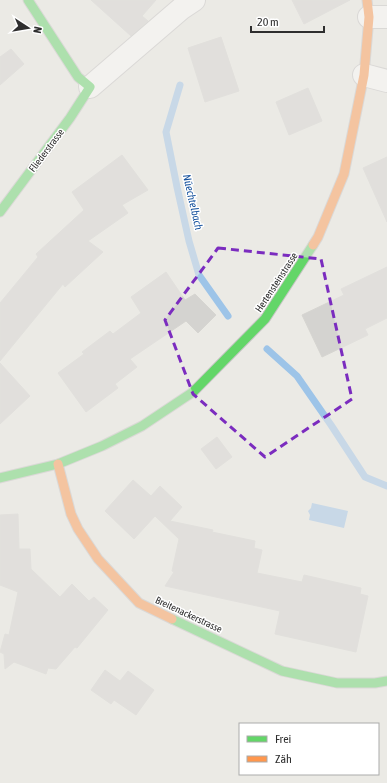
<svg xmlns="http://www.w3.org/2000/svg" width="387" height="783" viewBox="0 0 387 783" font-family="'Asap Condensed',sans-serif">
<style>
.water{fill:#9dc4e8}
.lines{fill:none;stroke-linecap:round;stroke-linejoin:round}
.stream{stroke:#9dc4e8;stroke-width:7}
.building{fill:#d4d3d0;stroke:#d6d5d1}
.street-casing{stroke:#c6c5c4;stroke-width:24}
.fast-casing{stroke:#c6c5c4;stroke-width:11}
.slow-casing{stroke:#c6c5c4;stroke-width:11}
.street{stroke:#fcfcfb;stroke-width:22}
.fast{stroke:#63d668;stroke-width:9}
.slow{stroke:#ff974d;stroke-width:9}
.marked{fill:none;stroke:#7b2cbf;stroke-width:3;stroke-dasharray:8 5;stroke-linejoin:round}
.labels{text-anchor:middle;stroke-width:3;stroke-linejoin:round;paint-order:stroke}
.street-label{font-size:10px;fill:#2e2e2e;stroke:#fff}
.water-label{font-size:11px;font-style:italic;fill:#14509c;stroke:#fff}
</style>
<rect width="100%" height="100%" fill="#ebeae5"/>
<!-- water -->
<path class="water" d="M312,503L348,511L344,528L309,520L310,515L308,511L311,508Z"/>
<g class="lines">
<!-- stream -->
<path class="stream" d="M180,85L166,132L177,187L189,241L199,275L228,316
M267,349L297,376L331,425L365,477L387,486"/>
</g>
<!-- building -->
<path class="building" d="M91,0H156L142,16L148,21L131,36Z
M292,0H350L304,24Z
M221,37L239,91L205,102L188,48Z
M11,49L24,64L0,85V57Z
M308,88L322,121L289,135L276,102Z
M122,155L148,190L122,205L128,213L88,241L103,252L65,287L63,284L0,361V303L38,257L36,254L84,210L72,192Z
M387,157V222L363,168Z
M387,267V318L365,329L368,335L322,357L302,315L344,295L341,289Z
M166,272L185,300L195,294L216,315L198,333L186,321L130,359L137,367L115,384L118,388L86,412L58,373L84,354L82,352L110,331L113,334L141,313L131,297Z
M0,363L30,396L0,424Z
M217,437L232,457L216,469L201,449Z
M133,480L151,496L160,486L182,507L170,521L213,530L212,532L255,541L254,548L262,550L257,573L302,582L304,575L361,588L360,594L368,596L356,652L275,634L280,611L165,586L174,572L172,571L179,539L155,516L134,539L105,511Z
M18,514L19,549H30L31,569L60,597L72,584L89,601L94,597L108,610L77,648L75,647L56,669L48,668L46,674L14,662L5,669L4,654L0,652L5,634L9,635L18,592L0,585V515Z
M105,670L120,681L128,671L154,690L136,715L114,700L111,704L91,690Z"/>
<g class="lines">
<!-- street casing -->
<g class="street-casing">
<path id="street" d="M369,17H387
M364,75L387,81
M90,87L182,8L194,0"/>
</g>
<!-- fast casing -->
<g class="fast-casing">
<path id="fast" d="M0,212L70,118L90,87L78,77L28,0
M0,478L58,464L102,446L142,426L193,392L265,319L313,245
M172,619L282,671L337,683H375L387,681"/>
</g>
<!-- slow casing -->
<g class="slow-casing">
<path id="slow" d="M313,245L318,237L344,174L364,75L369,17L367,0
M58,464L71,514L78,529L98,559L139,603L172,619"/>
</g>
<!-- street -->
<use href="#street" class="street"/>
<!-- fast -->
<use href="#fast" class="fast"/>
<!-- slow -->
<use href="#slow" class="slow"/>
</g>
<!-- marked area -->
<path d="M0 0H387V783H0ZM218,248L321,259L352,399L265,457L193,394L165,320Z" fill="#ebeae5" fill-opacity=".55" fill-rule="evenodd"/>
<path class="marked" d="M218,248L321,259L352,399L265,457L193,394L165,320Z"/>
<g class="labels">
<!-- street labels -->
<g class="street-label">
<text transform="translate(46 150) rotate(-53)" y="4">Fliederstrasse</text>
<text transform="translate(276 282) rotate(-57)" y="4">Hertensteinstrasse</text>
<text transform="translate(189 614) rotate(25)" y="4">Breitenackerstrasse</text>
</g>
<!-- water labels -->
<g class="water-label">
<text transform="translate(193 202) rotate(77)" y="4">Nüechtelbach</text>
</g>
</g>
<!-- legend -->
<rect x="239" y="723" width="140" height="52" fill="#ffffff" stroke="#ababab"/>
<rect x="247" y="736" width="20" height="6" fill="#63d668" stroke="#ababab"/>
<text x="275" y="743" font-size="12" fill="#2e2e2e">Frei</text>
<rect x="247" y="756" width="20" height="6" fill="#ff974d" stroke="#ababab"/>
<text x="275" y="763" font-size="12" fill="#2e2e2e">Zäh</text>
<!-- north arrow -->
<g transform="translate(28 28) rotate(102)" stroke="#ffffff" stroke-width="3" paint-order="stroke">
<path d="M0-3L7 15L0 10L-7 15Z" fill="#2e2e2e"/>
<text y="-6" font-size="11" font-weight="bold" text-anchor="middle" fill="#2e2e2e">N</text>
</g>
<!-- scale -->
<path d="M251 26v6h73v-6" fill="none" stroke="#2e2e2e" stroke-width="2"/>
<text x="257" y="26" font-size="12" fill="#2e2e2e" stroke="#ffffff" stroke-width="3" paint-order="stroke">20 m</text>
</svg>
